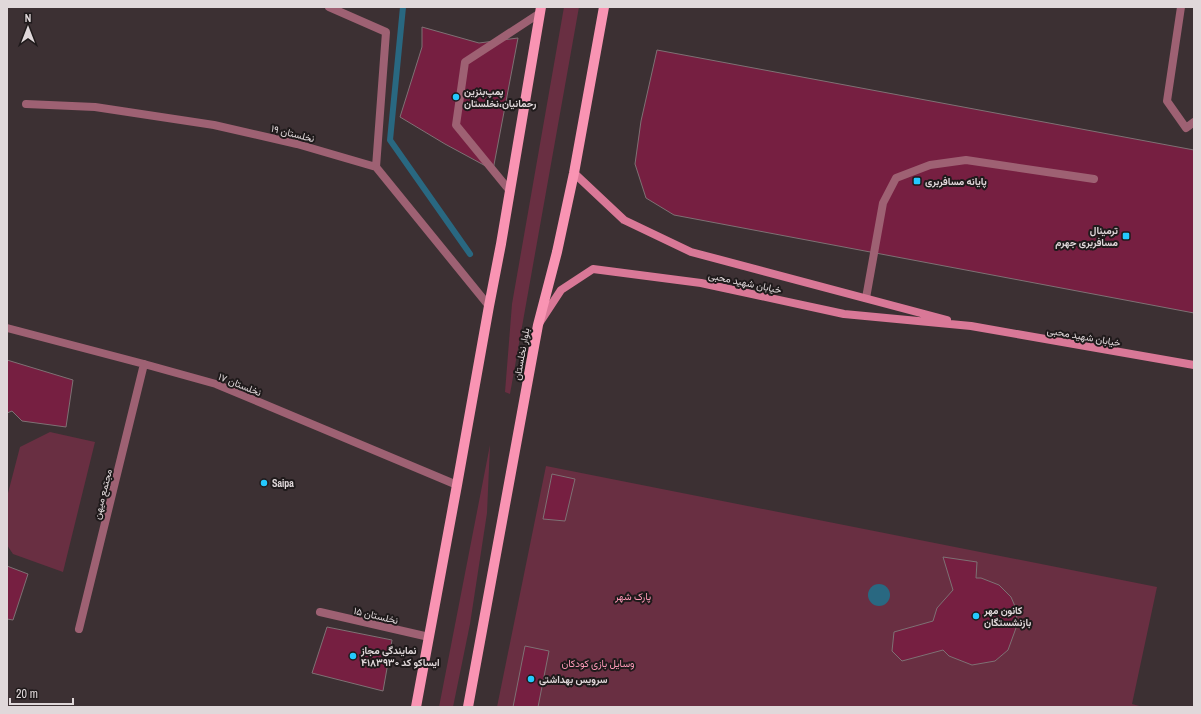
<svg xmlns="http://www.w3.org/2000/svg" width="1201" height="714" viewBox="0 0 1201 714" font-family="'Archivo Narrow',Vazirmatn,sans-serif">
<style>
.green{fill:#692f42}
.water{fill:#296881}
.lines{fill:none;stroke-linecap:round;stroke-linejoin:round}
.stream{stroke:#296881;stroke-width:6}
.building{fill:#761f41;stroke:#7e7174}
.service{stroke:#9e6173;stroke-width:8}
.minor{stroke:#9e6173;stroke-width:8}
.secondary{stroke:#d97897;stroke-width:8}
.primary{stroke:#f994b3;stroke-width:10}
.poi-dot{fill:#24c9fe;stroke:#1f1a1b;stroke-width:1.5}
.labels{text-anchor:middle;stroke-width:4;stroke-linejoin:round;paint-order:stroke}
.poi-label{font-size:10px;font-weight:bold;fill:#e0d8da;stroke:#1f1a1b;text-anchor:start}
.street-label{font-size:10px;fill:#e0d8da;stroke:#1f1a1b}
.park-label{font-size:10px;fill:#ff9bb9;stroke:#1f1a1b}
</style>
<rect width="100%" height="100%" fill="#3c3033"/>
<!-- green -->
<path class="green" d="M564,7H579L510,394L505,392L512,304Z
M50,432L95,442L63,572L13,554L7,545V497L20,447Z
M490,445L487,513L470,624L453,707H439Z
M546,466L1157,587L1132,704L1143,707H497Z"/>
<!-- water -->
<path class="water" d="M868 595a11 11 0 1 1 22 0a11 11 0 1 1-22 0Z"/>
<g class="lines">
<!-- stream -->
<path class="stream" d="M403,7L390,140L470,254"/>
</g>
<!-- building -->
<path class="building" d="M422,27L479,43L518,38L493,170L445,144L400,117L422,47Z
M657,50L1194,150V313L674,215L646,198L635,164L641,121Z
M7,360L73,380L66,427L22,421L12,411L7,413Z
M552,474L575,479L565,521L543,519Z
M943,557L977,562L976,578H981L999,585L1011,597L1017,611L1016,628L1008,650L995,661L972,665L949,656L943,650L902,661L892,651L894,632L933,621L937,608L953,590Z
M7,566L28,574L13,620L7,619Z
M327,627L392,640L383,691L312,673Z
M525,646L549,651L538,707H513Z"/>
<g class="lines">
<!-- service -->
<path class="service" d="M1181,7L1167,101L1186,128L1194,122
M510,191L456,125L465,62L540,13
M866,298L883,203L896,178L930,165L966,160L1094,179"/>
<!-- minor -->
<path class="minor" d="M329,7L386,32L376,167
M26,104L95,107L214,125L297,144L376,167L489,306
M7,328L144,364L216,384L457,485
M320,612L429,637
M79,629L144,364"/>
<!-- secondary -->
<path class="secondary" d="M574,173L624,220L691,252L947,320
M540,322L561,290L593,269L701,283L844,314L971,326L1194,365"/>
<!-- primary -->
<path class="primary" d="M416,707L457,485L489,306L501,244L541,7
M468,707L538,325L557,252L574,173L604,7"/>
</g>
<!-- markers -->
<g class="poi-dot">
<circle cx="456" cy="97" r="4"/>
<rect x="913" y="177" width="8" height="8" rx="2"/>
<rect x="1122" y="232" width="8" height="8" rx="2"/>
<circle cx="264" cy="483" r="4"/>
<circle cx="976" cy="616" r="4"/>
<circle cx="353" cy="656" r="4"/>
<circle cx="531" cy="679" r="4"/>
</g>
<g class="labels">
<!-- poi labels -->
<g class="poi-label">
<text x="464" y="95">پمپ‌بنزین<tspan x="464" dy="12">رحمانیان،نخلستان</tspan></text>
<text x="925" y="185">پایانه مسافربری</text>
<text x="1118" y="234" text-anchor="end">ترمینال<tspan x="1118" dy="12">مسافربری جهرم</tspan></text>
<text x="272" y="487">Saipa</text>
<text x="984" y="614">کانون مهر<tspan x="984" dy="12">بازنشستگان</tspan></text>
<text x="361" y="654">نمایندگی مجاز<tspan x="361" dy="12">ایساکو کد ۴۱۸۳۹۳۰</tspan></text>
<text x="539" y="683">سرویس بهداشتی</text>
</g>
<!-- street labels -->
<g class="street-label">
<text transform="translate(293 133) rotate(14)" y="4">نخلستان ۱۹</text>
<text transform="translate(745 282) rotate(12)" y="4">خیابان شهید محبی</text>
<text transform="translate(1084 336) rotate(10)" y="4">خیابان شهید محبی</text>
<text transform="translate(521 354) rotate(-80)" y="4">بلوار نخلستان</text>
<text transform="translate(240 384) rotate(22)" y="4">نخلستان ۱۷</text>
<text transform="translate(102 494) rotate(-76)" y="4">مجتمع میهن</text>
<text transform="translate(376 615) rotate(13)" y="4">نخلستان ۱۵</text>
</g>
<!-- park labels -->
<g class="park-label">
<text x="633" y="600">پارک شهر</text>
<text x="598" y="667">وسایل بازی کودکان</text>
</g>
</g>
<!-- border -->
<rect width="1201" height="714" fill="none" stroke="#e0d8da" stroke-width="16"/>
<!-- north arrow -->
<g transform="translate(28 28)" stroke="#1f1a1b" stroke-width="3" paint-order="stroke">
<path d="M0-3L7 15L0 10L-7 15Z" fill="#e0d8da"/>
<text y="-6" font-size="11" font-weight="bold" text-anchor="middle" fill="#e0d8da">N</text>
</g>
<!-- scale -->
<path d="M10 698v6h63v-6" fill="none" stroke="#e0d8da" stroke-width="2"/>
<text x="16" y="698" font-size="12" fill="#e0d8da" stroke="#1f1a1b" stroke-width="3" paint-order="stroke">20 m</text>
</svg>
